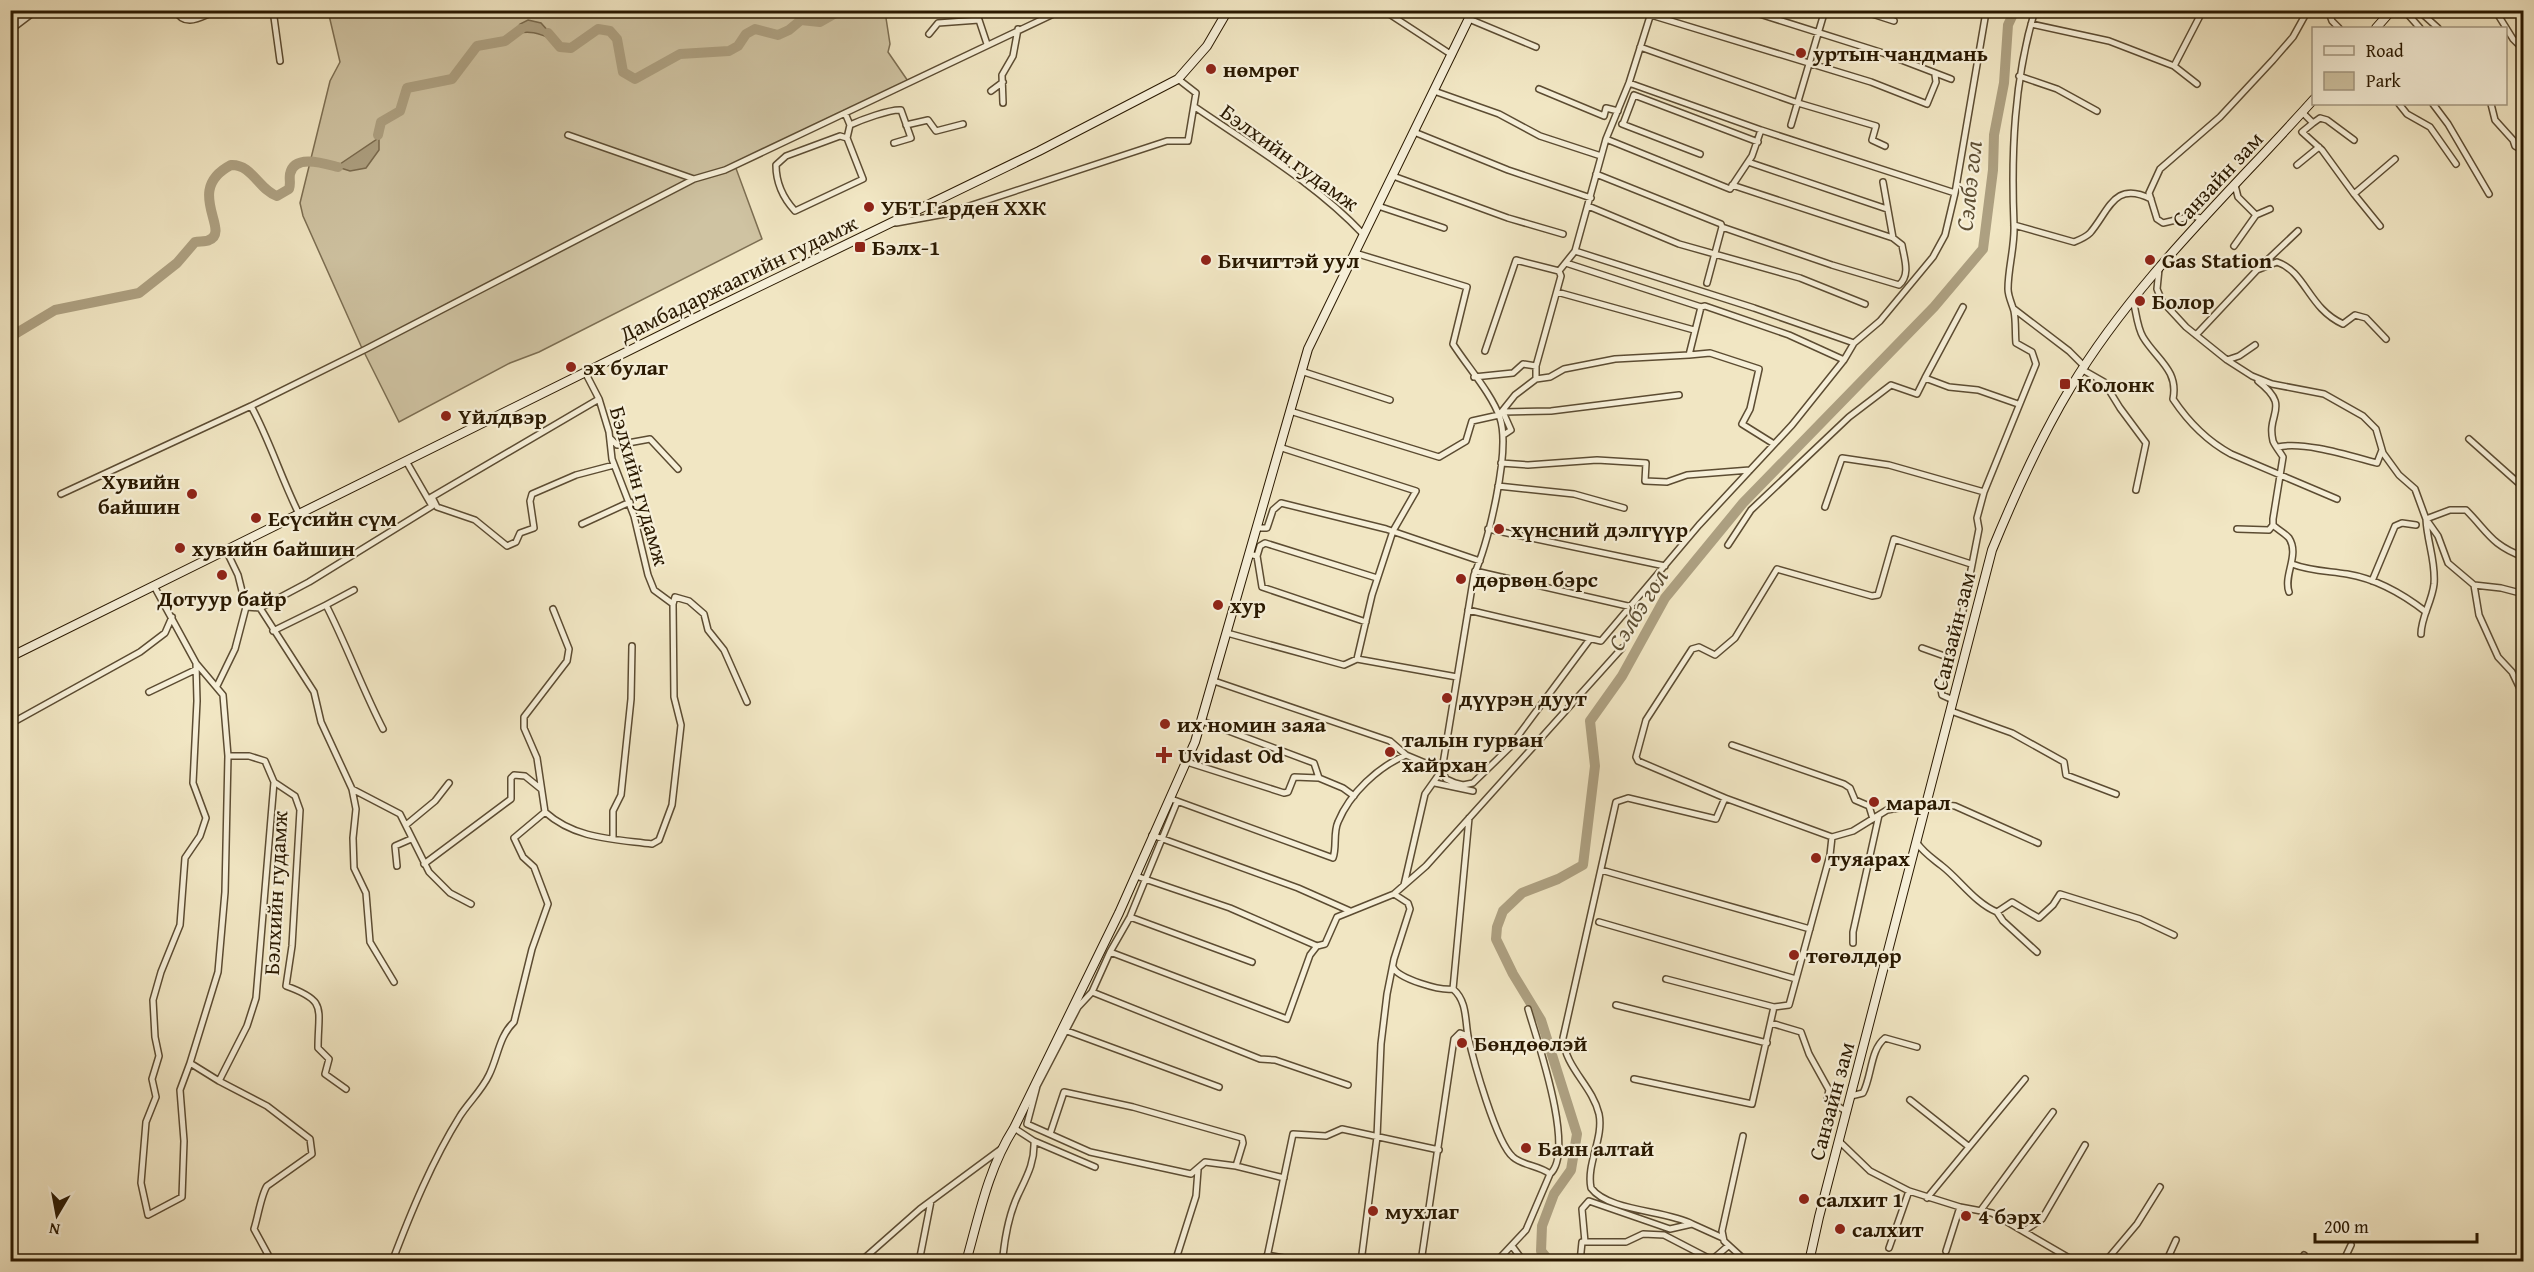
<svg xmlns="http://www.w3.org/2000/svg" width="2534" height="1272" viewBox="0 0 2534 1272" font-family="'Gentium Book Plus',serif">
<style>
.green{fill:#cfc3a2;stroke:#7c6e52;stroke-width:1.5}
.water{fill:#ada081;stroke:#796a4e;stroke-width:1.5}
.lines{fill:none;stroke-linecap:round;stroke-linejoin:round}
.river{stroke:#ada081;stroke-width:10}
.minor-casing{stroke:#5c4c32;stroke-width:8}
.tertiary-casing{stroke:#5c4c32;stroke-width:10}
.secondary-casing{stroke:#2a1901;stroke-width:10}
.minor{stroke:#f6efd8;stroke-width:5}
.tertiary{stroke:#f6efd8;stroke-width:7}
.secondary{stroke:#f6efd8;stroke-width:8}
.poi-dot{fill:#8f2418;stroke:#f6efd8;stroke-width:2}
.labels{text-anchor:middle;stroke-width:4.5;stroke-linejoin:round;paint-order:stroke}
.poi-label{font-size:22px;font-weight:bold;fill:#2a1901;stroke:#f6efd8;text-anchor:start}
.street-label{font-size:22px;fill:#2a1901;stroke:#f6efd8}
.water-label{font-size:24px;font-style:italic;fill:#5e4f34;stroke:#f6efd8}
</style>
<rect width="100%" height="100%" fill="#f1e6c3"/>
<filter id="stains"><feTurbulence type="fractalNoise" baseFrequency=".00333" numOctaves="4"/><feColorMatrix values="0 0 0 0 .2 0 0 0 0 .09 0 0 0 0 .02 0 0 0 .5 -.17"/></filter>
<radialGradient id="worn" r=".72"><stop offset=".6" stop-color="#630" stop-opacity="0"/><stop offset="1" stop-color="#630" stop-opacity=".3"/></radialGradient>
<!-- green -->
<path class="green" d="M328,11H902L886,18L890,44L888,52L910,84L734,163L762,239L539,352L510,363L399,422L361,346L303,216L300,203L330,81L340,62Z"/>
<!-- water -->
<path class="water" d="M528,20L541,23L558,42C547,37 526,25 511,38L520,24Z
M379,123V150L366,168L350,171L325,163L337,166L377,139Z"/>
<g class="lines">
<!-- river -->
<path class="river" d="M548,33L560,47L571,48L598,29L610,31L617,39L623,72L635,79L680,54L729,51L738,46L746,34L755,29L778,35L789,30L801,20L820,22L841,10
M378,135L381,122L400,111L407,88L452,79L477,46L505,41L521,29
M10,337L55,310L139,293L177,263L195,242C199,241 206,242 209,240C232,231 183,190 231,165C252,164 259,190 277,196L289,189C291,183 289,180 290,174C294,153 326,164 338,167
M1550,1262L1541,1251L1542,1226L1554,1194L1571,1170L1577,1134L1541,1020L1513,974L1496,939L1497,927L1503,911L1522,893L1558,879L1583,865L1595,766L1590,721L1622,676L1665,598L1743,503L1934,307L1983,249L1993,170L1994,135L2004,83L2008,25L2015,10"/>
<!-- minor casing -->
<g class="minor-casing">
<path id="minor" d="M175,10C186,30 203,15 219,10
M273,10L280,61
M969,10L979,20L987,44
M1383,10L1452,55
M1747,10L1883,53L1951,79
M1860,10L1894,21
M2328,10L2332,21L2339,28
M2404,10L2420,28
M2418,10L2438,28
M2495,10L2513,39L2524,50
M1651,15L1871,82L1927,104L1936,82L1935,75
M1469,19L1536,47
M2031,24L2109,41L2174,66L2203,10
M929,34L938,23L979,20
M1640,47L1798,103L1876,126L1872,140L1885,146
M2174,66L2197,84
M2019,76L2057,89L2097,111
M1629,83L1761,130
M1539,89L1604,116L1606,108L1618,111
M991,91L1003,82
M1434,91L1499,114L1540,136L1601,156
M1003,103L1002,75L1013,56L1018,29
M2399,104L2407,114L2430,127L2456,164
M2433,104L2448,124L2489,194
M2491,104L2495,120L2513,140L2515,146L2524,151
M1195,107C1253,147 1315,183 1364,235
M2302,112L2313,123L2302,132L2322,150L2354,194L2395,159
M845,113L850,125L847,138L863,179L795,211C783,198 776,183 776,165L786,156L840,136L847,138
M2313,123L2320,118L2327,120L2354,140
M1622,124L1700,154
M1623,124L1634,95L1758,142
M850,125C861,120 890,109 901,110L911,138L894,143
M906,125L928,120L936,131L963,124
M1791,125L1825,10
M1414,132L1508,170L1591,198
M568,135L694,179
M1606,139L1730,189L1752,156L1761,130L1955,193
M1748,162L1887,209
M2297,165L2319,147
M1596,174L1721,224L1722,227L1832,265L1899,285C1911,275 1904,258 1902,245L1893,238L1883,182
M1393,176L1508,218L1563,234
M1732,185L1893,238
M2354,194L2380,226
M1378,206L1444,228
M1588,206L1679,244L1800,278L1865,304
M2256,215L2270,209
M2204,219L2193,216L2163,223L2157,219L2149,193L2160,169L2220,117L2273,60L2293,37L2308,10
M896,223L945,214L1167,141H1188L1196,93L1178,79
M2014,225L2074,242C2079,240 2086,237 2090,233C2109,211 2114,180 2151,199
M2234,246L2256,215L2238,197L2235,185
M1575,251L1754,308L1854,343
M1355,253L1467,287L1453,344C1467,366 1492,394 1500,418C1511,451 1488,543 1474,575L1442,770L1425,794L1404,885
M1566,263L1701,307L1705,306L1789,335L1844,360
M2260,267L2298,231
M2159,269L2157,289L2162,301L2186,327L2227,360L2252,376L2272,384L2324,394L2363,416L2376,429L2383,453L2399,475L2415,489L2426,519L2438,536L2448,563L2474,585L2479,615L2498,657L2512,672L2524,697
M1707,283L1722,227
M1557,292L1694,330
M2133,300C2136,311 2137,327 2143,337C2156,359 2179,370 2173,399C2189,423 2207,441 2231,454L2337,499
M1963,307L1925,378L1949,387L1978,390L2018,404
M2014,309L2069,351L2085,367
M2196,335L2257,270L2277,262C2306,272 2308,308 2343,324L2355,315L2366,318L2386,339
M1485,351L1516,260L1559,271L1575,251L1606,139L1629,83L1652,10
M1689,355L1710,353L1759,369L1750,409L1742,424L1774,444
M2227,360L2239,356L2255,345
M2083,370L2104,382L2120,408L2146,443L2136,490
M1301,371L1390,400
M1474,377L1513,373L1523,364L1536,366
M1536,379V366L1561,276L1559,271
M2258,381C2292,408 2266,412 2273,441C2275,446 2280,452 2283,457L2273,519V525C2277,529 2286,534 2289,538C2300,555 2283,575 2289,592
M251,406C270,441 281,478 299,514
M1290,411L1439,457L1466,441L1472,421L1499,415L1515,395L1536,379L1550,377L1564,369L1615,359L1689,355L1701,307
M1505,434L1511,430L1503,412L1551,411L1679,395
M610,438L617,445L650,439L678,469
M2469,439L2524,488
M1279,447L1416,491L1393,531L1372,595L1357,659L1457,677
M2278,447C2304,441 2350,456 2377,463L2382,450
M1501,463L1528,465L1597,460L1646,463L1645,481L1667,482L1687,475L1750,470
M1498,486L1574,494L1624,508
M61,494L251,406L366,349L694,179L725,170L1062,10
M432,497L437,507L475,520L507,546L516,542L520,533L534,528L530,501L532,494L576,475L614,465
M430,498L599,399L585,372
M1825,507L1842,458L1889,465L1984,492
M582,524L630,502
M1256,528H1267L1273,510L1281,503L1386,529L1480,561
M1488,529L1665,566
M2237,529L2269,530L2273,525
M1728,545L1751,510L1849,417L1891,385L1917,394L1925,378
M226,550L238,575L246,607L260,608L314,692L321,722L352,789L356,809L353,838L354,868L366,893L370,942L394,982
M1249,554L1257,556L1262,587L1366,622
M1257,556L1260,546L1265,543L1377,578
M2292,564C2310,571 2328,571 2347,574C2377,579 2403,594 2426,612
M1475,571L1632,607
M2372,581L2395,526L2402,523L2416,525
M2474,585L2501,588L2524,594
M154,586L196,663L197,701L193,783L206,818L200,836L185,858L180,925L161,972L153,1000L155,1037L159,1056L152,1079L156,1097L146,1122L141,1183L148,1215L182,1197L184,1141L180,1090L190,1063
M673,604L675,597L689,601L704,614L708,630L724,650L747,702
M326,605L354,590
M260,608L309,582L432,506L406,461
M1468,610L1601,641L1699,525L1792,425L1844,360L1854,343L1880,321L1933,257L1945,235L1955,193L1986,12
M273,631L326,605C347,646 362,688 383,729
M1227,633L1344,665L1357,659
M2421,634C2421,617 2432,602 2434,584C2436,561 2427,542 2426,519L2450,510H2466C2488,532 2491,545 2524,557
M1922,648L1950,658
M196,663L223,695L228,756L225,892L218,972L190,1063L219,1081L247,1026L256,998L274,782L265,761L249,756H228
M1214,681L1390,741L1406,755
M217,686L235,649L246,607
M149,692L195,670
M1953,700L1942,695L1940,684L1960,626L1979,529L1977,518L1984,492L2036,364L2032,352L2016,343C2015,333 2016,321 2014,311C2012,304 2008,296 2008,289C2008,268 2015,246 2014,225C2011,153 2014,80 2035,10
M1951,711L2012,733L2064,762L2066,775L2116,794
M1202,721L1314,763L1319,778L1343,788L1354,796
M10,724L140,652L165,633L172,617
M1732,745L1844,784L1850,788L1855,800L1869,806L1873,819
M1187,762L1284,793L1288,792L1294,777L1319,778
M274,782L295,796L300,810L292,946L286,986C328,1001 318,1008 318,1048L329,1059L325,1074L346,1089
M1435,783L1473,791
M352,789L400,814L429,872L450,893L471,904
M1174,800L1333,858C1337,847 1333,833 1338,822C1350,793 1378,767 1406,755L1442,770L1446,779L1455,783L1463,785L1473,783L1509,748L1590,639
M545,812C575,839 613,839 652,844L659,840L672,805L681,725L674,697L673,604L654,590L648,575L634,516L612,459L609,432L599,399
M545,812L537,758L524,728V717L567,661L569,649L553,609
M1469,818L1453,989C1467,1001 1465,1019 1468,1036C1473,1059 1496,1143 1513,1157C1523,1166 1539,1165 1550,1174L1526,1230L1496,1262
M406,825L435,801L449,783
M1152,835L1298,888L1350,911
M1832,837L1725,798L1638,761L1636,757L1646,720L1692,649L1699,647L1715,655L1735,638L1777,569L1872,596L1878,595L1894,539L1971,564
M613,839V811L621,795L631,699L632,646
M1917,843C1924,853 1932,858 1942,866C1960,880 1975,903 1997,912L2012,902L2039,918L2053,905L2060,894L2140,919L2174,935
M424,864L511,799V778L514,775L525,776L541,789
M397,866L395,846L411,839
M1601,870L1810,929
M1136,876L1230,908L1317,946
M1997,912L2003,921L2037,952
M1130,917L1252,962
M1599,922L1796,979
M1853,943V932L1879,815
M1110,952L1287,1019L1310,955L1317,946L1325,944L1337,917L1394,894L1426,866L1622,648
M1393,967C1398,979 1441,991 1453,989
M1666,979L1774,1007
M1092,992L1260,1059L1275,1060L1348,1085
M1616,1005L1767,1043
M1528,1009C1537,1040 1576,1151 1550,1174
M1771,1023L1801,1032L1809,1054L1829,1090L1827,1099L1847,1112
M1067,1031L1219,1087
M1634,1079L1752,1104L1774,1007L1789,1005L1830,855L1832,837L1853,831L1887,810L1927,803L1955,806L2038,843
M219,1081L267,1106L310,1139L312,1154L267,1186C261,1195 258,1217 254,1229L272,1262
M1851,1096L1863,1093C1872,1076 1870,1050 1885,1038L1917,1047
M1910,1100L1968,1146
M1050,1134L1064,1092L1133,1107L1242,1138L1243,1143L1236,1166L1205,1162L1191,1174L1090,1152L1027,1124L1037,1086L1078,1007L1092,992L1110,952L1130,917L1177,802
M1743,1136L1722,1231L1724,1241L1747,1262
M1034,1141L1095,1167
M1839,1141L1870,1171L1909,1191L1960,1207L1992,1213L2076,1262
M1236,1166L1284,1178
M1927,1198L2025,1079
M1981,1210L2053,1112
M1692,1224C1667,1210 1609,1212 1591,1188C1586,1164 1604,1138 1599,1114C1592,1085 1565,1068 1563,1038L1616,802L1628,798L1716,819L1725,798
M2024,1231L2042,1219L2085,1145
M1585,1242L1582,1209L1589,1201L1670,1229L1692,1224L1723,1238
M1512,1246L1524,1262
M1889,1248L1909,1191
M1946,1251L1960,1207
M1267,1255L1307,1262
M1003,1256C1005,1237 1010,1212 1018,1195C1027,1176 1035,1162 1034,1141L1014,1128
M1713,1259L1728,1246
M392,1262C411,1212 432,1161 460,1116C469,1102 482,1090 489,1075C498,1057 499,1036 514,1022L532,949L548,904L534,867L523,857L514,838L545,812
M860,1262L920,1209L1001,1149
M919,1262L931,1201
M1175,1262L1196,1196L1198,1170
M1266,1262L1293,1134L1326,1136L1342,1129L1439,1150
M1361,1262L1377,1137L1381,1044L1387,994L1394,959L1410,909L1408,903L1394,894
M1421,1262L1454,1039L1460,1033L1468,1036
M1580,1262L1582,1242H1626L1643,1234L1664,1235L1716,1262
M2105,1262L2137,1224L2160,1187
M2166,1262L2176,1240
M2301,1262L2304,1255
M2343,1262L2351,1245"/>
</g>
<!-- tertiary casing -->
<g class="tertiary-casing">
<path id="tertiary" d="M10,29L35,10"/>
</g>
<!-- secondary casing -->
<g class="secondary-casing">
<path id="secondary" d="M2376,28L2392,10
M10,657L711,310L1039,151L1178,79L1207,46L1228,10
M966,1262C979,1216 988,1169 1014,1128L1119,913L1195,742L1308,349L1473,10
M1809,1262L1819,1217L1992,550C2015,494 2040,438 2071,387C2136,279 2231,192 2314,99"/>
</g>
<!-- minor -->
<use href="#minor" class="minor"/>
<!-- tertiary -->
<use href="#tertiary" class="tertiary"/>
<!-- secondary -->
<use href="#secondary" class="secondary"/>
</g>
<!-- markers -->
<g class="poi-dot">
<circle cx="1801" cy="53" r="6"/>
<circle cx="1211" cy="69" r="6"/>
<circle cx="869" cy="207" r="6"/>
<rect x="854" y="241" width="12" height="12" rx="3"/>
<circle cx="1206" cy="260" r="6"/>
<circle cx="2150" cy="260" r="6"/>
<circle cx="2140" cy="301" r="6"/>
<circle cx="571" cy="367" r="6"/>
<rect x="2059" y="378" width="12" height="12" rx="3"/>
<circle cx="446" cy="416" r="6"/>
<circle cx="192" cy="494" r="6"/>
<circle cx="256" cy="518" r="6"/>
<circle cx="1499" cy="529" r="6"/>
<circle cx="180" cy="548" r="6"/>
<circle cx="222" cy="575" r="6"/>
<circle cx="1461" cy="579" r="6"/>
<circle cx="1218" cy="605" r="6"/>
<circle cx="1447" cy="698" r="6"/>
<circle cx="1165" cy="724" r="6"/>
<circle cx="1390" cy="752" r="6"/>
<path d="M1161 746h6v6h6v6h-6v6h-6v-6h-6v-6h6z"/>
<circle cx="1874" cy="802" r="6"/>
<circle cx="1816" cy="858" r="6"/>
<circle cx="1794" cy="955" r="6"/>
<circle cx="1462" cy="1043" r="6"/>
<circle cx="1526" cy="1148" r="6"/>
<circle cx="1804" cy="1199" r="6"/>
<circle cx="1373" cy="1211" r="6"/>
<circle cx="1966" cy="1216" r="6"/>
<circle cx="1840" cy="1229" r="6"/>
</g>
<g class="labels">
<!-- poi labels -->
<g class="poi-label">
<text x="1813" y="61">уртын чандмань</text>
<text x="1223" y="77">нөмрөг</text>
<text x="881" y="215">УБТ Гарден ХХК</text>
<text x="872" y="255">Бэлх-1</text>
<text x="1218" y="268">Бичигтэй уул</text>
<text x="2162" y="268">Gas Station</text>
<text x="2152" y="309">Болор</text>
<text x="583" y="375">эх булаг</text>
<text x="2077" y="392">Колонк</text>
<text x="458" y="424">Үйлдвэр</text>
<text x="180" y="489" text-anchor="end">Хувийн<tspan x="180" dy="25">байшин</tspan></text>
<text x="268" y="526">Есүсийн сүм</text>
<text x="1511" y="537">хүнсний дэлгүүр</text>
<text x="192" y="556">хувийн байшин</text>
<text x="1473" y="587">дөрвөн бэрс</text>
<text x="222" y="606" text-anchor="middle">Дотуур байр</text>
<text x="1230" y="613">хур</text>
<text x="1459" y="706">дүүрэн дуут</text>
<text x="1177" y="732">их номин заяа</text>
<text x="1402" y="747">талын гурван<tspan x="1402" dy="25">хайрхан</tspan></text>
<text x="1178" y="763">Uvidast Od</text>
<text x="1886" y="810">марал</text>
<text x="1828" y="866">туяарах</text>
<text x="1806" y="963">төгөлдөр</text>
<text x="1474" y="1051">Бөндөөлэй</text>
<text x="1538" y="1156">Баян алтай</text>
<text x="1816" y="1207">салхит 1</text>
<text x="1385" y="1219">мухлаг</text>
<text x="1978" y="1224">4 бэрх</text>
<text x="1852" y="1237">салхит</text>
</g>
<!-- street labels -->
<g class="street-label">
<text transform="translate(1290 157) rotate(36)" y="8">Бэлхийн гудамж</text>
<text transform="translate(2217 179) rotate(-47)" y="8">Санзайн зам</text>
<text transform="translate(738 278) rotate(-26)" y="8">Дамбадаржаагийн гудамж</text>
<text transform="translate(640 486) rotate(74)" y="8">Бэлхийн гудамж</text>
<text transform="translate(1953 631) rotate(-76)" y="8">Санзайн зам</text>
<text transform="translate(275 893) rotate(-87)" y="8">Бэлхийн гудамж</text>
<text transform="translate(1831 1101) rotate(-75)" y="8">Санзайн зам</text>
</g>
<!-- water labels -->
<g class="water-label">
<text transform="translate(1969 186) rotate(-84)" y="8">Сэлбэ гол</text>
<text transform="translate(1638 610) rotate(-58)" y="8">Сэлбэ гол</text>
</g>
</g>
<!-- margin -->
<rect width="2534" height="1272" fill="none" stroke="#f1e6c3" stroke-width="36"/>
<rect x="12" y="12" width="2510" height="1248" fill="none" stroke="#2a1901" stroke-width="3"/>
<rect x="18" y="18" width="2498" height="1236" fill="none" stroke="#2a1901" stroke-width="1.5"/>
<!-- legend -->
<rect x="2312" y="27" width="195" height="78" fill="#f6efd8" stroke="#a49982" stroke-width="1.5"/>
<rect x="2324" y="46" width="30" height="9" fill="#f6efd8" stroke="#a49982" stroke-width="1.5"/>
<text x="2366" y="57" font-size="18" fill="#2a1901">Road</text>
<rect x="2324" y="72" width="30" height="18" fill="#cfc3a2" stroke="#a49982" stroke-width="1.5"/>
<text x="2366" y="87" font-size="18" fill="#2a1901">Park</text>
<!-- north arrow -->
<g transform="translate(57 1215) rotate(190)" stroke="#f6efd8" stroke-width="4.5" paint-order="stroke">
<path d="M0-4.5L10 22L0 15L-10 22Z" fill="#2a1901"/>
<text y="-9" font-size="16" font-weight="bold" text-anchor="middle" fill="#2a1901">N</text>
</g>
<!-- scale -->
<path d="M2315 1233v9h162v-9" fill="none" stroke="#2a1901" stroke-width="3"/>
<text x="2324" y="1233" font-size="18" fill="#2a1901" stroke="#f6efd8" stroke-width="4.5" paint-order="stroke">200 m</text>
<rect width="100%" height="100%" filter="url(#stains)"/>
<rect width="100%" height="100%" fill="url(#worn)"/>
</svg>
